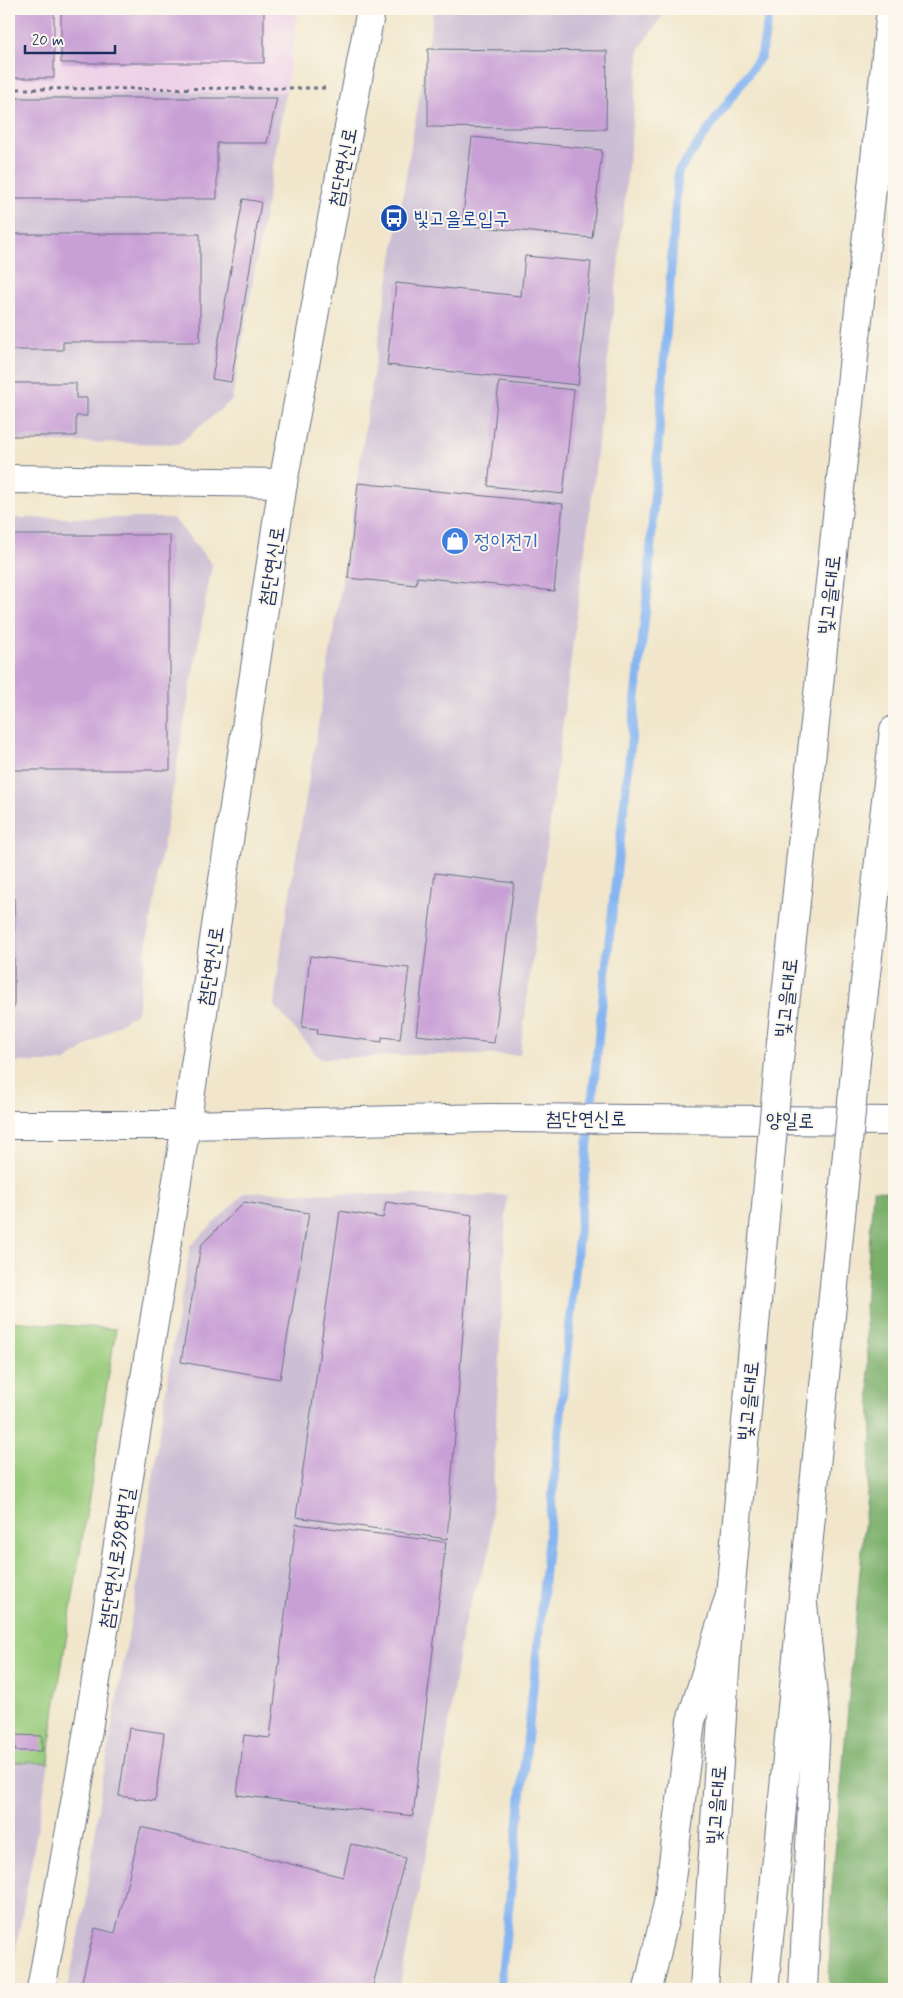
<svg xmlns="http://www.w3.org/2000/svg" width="903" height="1998" viewBox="0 0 903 1998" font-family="Mynerve,'Poor Story',sans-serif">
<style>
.built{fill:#eed0e8}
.industrial{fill:#ccbed4}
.green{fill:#99cb7b;stroke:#5a7d6c}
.forest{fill:#7aaf6b;stroke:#4a6f64}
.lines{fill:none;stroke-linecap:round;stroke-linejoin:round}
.stream{stroke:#86b5f1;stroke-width:9}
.building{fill:#c9a0d6}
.street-casing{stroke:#666f84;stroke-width:30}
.secondary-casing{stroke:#666f84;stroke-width:30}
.highway-casing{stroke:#666f84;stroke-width:30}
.path{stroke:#666f84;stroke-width:3;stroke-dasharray:4 4;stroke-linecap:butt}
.street{stroke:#fff;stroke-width:28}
.secondary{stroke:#fff;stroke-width:28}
.highway{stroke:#fff;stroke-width:28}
.secondary-bridge-casing{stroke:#666f84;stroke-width:30;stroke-linecap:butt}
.secondary-bridge{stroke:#fff;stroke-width:28}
.labels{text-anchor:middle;stroke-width:4;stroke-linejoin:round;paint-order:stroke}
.street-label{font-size:20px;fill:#1b2f5e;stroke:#fbf7ec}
.transit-label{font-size:20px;fill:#164399;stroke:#fbf7ec;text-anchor:start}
.shop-label{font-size:20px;fill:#366cbe;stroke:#fbf7ec;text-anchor:start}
</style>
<rect width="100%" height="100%" fill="#fbf7ec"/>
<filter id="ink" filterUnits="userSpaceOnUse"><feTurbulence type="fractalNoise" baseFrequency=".02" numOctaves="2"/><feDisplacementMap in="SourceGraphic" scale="10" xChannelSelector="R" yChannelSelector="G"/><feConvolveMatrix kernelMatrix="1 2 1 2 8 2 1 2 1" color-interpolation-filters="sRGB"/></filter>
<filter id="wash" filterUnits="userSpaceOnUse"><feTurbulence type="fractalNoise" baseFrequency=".0096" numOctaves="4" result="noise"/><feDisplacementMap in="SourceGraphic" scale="20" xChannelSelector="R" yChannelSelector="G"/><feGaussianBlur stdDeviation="1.12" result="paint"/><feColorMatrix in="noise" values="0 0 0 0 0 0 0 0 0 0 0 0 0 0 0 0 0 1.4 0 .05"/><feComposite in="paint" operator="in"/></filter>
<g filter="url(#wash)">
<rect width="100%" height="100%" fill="#f1e6cb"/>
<!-- built -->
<path class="built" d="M9,9H298L286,92L9,94Z"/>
<!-- industrial -->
<path class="industrial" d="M434,9H667L640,48L613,317L592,495L520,1055H413L320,1059L274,1005L283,934L340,594L380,330Z
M286,92L232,400L179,444L9,441V94Z
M9,518H173L212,564L150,921L137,1012L64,1062H9Z
M246,1192L473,1196L507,1195L490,1551L467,1612L459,1649L443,1769L399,1989H67L86,1903L100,1794L137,1586L171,1357L190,1246Z
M9,1762L49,1763L9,1989Z"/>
<!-- green -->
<path class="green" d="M9,1321L116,1329L52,1727L49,1763L9,1762Z"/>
<!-- forest -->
<path class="forest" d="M873,1190L894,1191V1989H829L831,1899L872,1436L865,1306Z"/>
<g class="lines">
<!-- stream -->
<path class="stream" d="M500,1989L536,1661L601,1013L647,598L678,172L761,56L770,9"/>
</g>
<g id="blocks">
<!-- building -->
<path class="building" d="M9,9H54V78H9Z
M61,9H264V63H61Z
M428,49L607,51L606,129L428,127Z
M9,98H277L267,143H217V199H9Z
M472,137L602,150L592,238L462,225Z
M243,199L261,202L231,382L212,379Z
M9,234H200V342H63V350H9Z
M525,256L591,262L578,385L387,365L396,283L521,296Z
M499,382L574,390L563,494L488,486Z
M9,383H76V398H87V416H76V436H9Z
M358,483L563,504L554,591L417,577L416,585L348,578Z
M9,535H170V770H9Z
M435,873L514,883L494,1043L416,1035Z
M9,897H14V1008H9Z
M310,956L409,968L400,1039L382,1037V1042L317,1034L318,1029L302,1027Z
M244,1202L309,1213L280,1379L181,1362L201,1245Z
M386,1202L472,1215L447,1539L296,1517L340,1211L383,1218Z
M296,1524L446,1542L413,1816L237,1795L244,1735L270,1738Z
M129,1728L164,1733L155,1801L119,1796Z
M15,1735L42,1736V1751H15Z
M141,1827L343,1877L351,1844L405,1858L372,1989H80L95,1928L115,1933Z"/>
</g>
</g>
<g filter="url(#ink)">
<use href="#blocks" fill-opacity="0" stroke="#666f84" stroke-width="1"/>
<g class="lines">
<!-- street casing -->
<g class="street-casing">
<path id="street" d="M9,479L283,483
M41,1989L85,1748L186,1125"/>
</g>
<!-- secondary casing -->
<g class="secondary-casing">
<path id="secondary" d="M779,1061L891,9
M856,1061L894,730
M9,1125H186L490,1118L894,1121
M186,1125L283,483L371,9
M704,1989L730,1595L765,1217
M764,1989L841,1215"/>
</g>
<!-- highway casing -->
<g class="highway-casing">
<path id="highway" d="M803,1604L816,1723L803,1989
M648,1989L668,1903L691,1721L730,1595"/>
</g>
<!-- path -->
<path class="path" d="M9,89L328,88"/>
<!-- street -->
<use href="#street" class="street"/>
<!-- secondary -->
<use href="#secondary" class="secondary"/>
<!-- highway -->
<use href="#highway" class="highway"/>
<!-- secondary-bridge casing -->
<g class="secondary-bridge-casing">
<path id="secondary-bridge" d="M841,1215L856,1061
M765,1217L779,1061"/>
</g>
<!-- secondary-bridge -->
<use href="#secondary-bridge" class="secondary-bridge"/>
</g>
</g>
<!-- icons -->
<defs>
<g id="bus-disc" transform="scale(1.4375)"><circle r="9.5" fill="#1a4fb4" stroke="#fbf7ec"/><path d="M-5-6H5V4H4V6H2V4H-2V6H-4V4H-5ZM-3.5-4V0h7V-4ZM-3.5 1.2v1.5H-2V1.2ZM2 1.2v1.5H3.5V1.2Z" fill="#fff"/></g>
<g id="shop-disc" transform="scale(1.4375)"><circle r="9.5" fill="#3f7fe0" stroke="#fbf7ec"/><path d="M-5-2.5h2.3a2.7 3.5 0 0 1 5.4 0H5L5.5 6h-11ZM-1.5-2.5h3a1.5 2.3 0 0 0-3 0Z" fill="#fff"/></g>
</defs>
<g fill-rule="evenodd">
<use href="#bus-disc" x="394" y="218"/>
<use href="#shop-disc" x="455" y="541"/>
</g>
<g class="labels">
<!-- street labels -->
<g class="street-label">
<text transform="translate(342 167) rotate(-79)" y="7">첨단연신로</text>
<text transform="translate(271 566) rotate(-81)" y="7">첨단연신로</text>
<text transform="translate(829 595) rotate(-84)" y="7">빛고을대로</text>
<text transform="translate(210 966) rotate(-81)" y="7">첨단연신로</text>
<text transform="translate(786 998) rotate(-84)" y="7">빛고을대로</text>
<text x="586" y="1125">첨단연신로</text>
<text transform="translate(790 1120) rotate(1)" y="7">양일로</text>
<text transform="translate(748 1401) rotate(-85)" y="7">빛고을대로</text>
<text transform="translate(116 1558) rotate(-81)" y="7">첨단연신로398번길</text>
<text transform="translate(716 1805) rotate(-86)" y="7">빛고을대로</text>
</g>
<!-- transit labels -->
<g class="transit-label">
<text x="413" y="225">빛고을로입구</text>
</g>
<!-- shop labels -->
<g class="shop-label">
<text x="474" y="548">정이전기</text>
</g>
</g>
<!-- margin -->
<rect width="903" height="1998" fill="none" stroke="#fbf7ec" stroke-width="30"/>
<!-- scale -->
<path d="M25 45v8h90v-8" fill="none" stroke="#1b2f5e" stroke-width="2.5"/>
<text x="32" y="45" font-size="15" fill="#1b2f5e" stroke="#fbf7ec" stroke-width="4" paint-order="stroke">20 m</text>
</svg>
